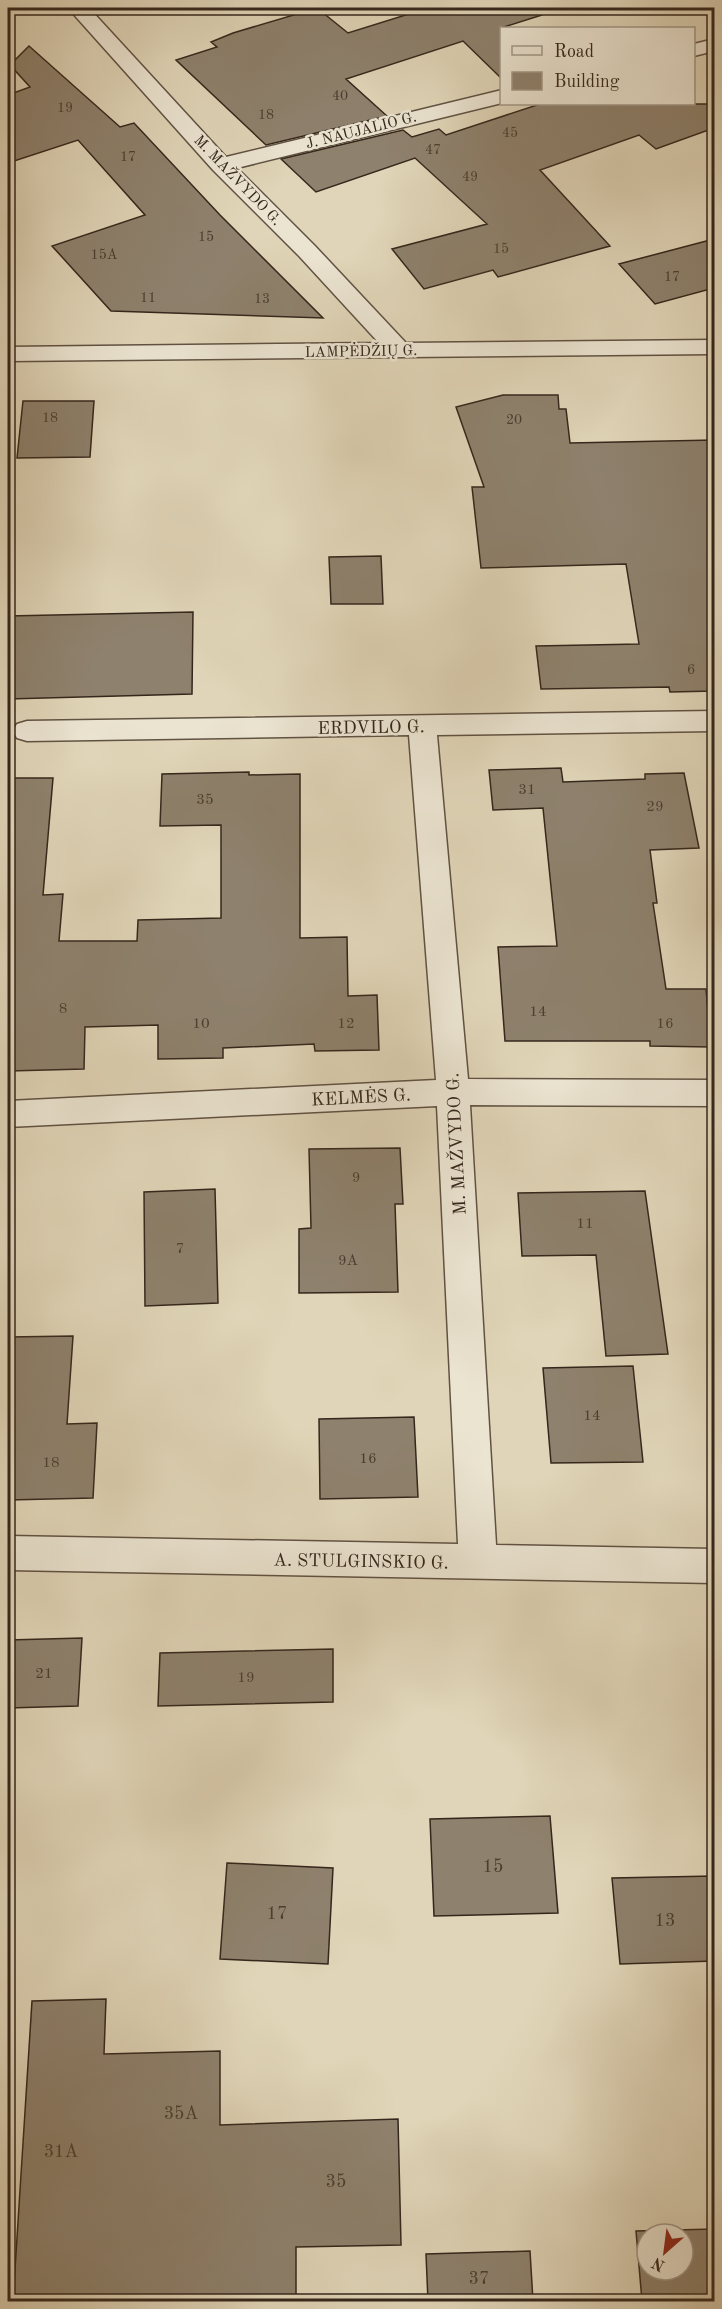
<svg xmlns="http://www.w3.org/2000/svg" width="722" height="2309" viewBox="0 0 722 2309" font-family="'Old Standard TT',serif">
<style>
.building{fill:#8e816d;stroke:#35271c;stroke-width:1.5;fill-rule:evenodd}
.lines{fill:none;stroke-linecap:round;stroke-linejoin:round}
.minor-casing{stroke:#605243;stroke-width:3}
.minor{fill:#ebe4d1;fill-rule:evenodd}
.labels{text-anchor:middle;stroke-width:5;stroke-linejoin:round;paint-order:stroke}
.far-number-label{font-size:14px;fill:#4b3e30}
.far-street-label{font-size:15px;fill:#35271c;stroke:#ebe4d1}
.number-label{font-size:15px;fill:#4b3e30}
.street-label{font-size:18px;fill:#35271c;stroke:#ebe4d1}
.near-number-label{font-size:18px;fill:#4b3e30}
</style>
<rect width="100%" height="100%" fill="#e0d5b8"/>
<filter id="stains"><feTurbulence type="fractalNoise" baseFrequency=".00333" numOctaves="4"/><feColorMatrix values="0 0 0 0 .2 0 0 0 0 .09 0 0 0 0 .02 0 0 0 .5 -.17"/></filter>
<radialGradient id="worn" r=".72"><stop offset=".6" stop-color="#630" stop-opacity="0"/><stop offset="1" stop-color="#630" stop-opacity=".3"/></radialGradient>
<!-- building -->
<path class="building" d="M317,8L348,33L428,8H541L542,15L501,28V78L463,41L346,79L387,116L266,145L176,60L217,47L211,42L233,33Z
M29,46L120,127L134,123L220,215L323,318L111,311L52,246L145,215L78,140L8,163V95L30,87L10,65Z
M540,104H714V128L656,149L639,135L540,170L610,246L498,277L493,270L424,289L392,249L487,224L415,158L316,192L281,159L403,130L412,137L439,129L446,135Z
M714,239V288L655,304L619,264Z
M503,395H558L559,409H566L570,443L714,440V691L670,692L669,687L541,689L536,646L639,644L626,564L481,568L472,487H484L456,407Z
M23,401H94L90,457L17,458Z
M381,556L383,604H331L329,557Z
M193,612L192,694L8,699V616Z
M561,768L563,782L645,779V774L684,773L699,848L650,850L657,903H653L666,989H706L711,1047L650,1046V1041H505L498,947L557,946L543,808L493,810L489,770Z
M249,772V775L300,774V938L347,937L348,996L377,995L379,1050L315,1051L314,1044L223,1048V1058L158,1059V1025L85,1027L84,1069L9,1071L14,1004L8,1003V778H53L43,895L63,894L59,941H137L138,920L221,918V825L160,826L162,774Z
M400,1148L403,1204H395L398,1292L299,1293V1229L311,1228L309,1149Z
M215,1189L218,1303L145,1306L144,1192Z
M645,1191L668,1354L606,1356L596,1255L522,1256L518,1193Z
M73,1336L67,1424L97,1423L93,1498L8,1500V1337Z
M633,1366L643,1462L551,1463L543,1368Z
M414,1417L418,1497L320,1499L319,1419Z
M82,1638L78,1706L8,1708V1640Z
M333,1649V1702L158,1706L160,1653Z
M550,1816L558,1913L434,1916L430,1819Z
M227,1863L333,1868L328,1964L220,1959Z
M714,1876V1961L620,1964L612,1878Z
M106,1999L104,2054L220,2051V2125L398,2119L401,2245L296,2247V2301H13L32,2001Z
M714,2229V2301H642L636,2231ZM647,2234H683V2270H647Z
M530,2251L533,2301H428L426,2254Z"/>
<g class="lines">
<!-- minor casing -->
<g class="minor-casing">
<path id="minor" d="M68,8H89L226,157L502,90V103L237,168L315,246L406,343L714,340V354L8,361V347L379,343L299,256L213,170Z
M714,39V51L694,56V44Z
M714,711V731L437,735L468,1079L714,1080V1106L470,1105L496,1545L714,1549V1583L8,1570V1536L458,1544L437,1106L8,1127V1101L436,1080L409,735L27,741L17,738L13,731L17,724L27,721Z"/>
</g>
<!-- minor -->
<use href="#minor" class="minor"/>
</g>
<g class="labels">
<!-- far-number labels -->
<g class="far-number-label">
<text x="340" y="100">40</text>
<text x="65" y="112">19</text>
<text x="266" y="119">18</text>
<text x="510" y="137">45</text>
<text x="433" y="154">47</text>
<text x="128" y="161">17</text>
<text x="470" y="181">49</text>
<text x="206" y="241">15</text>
<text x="501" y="253">15</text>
<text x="104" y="259">15A</text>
<text x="672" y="281">17</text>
<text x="148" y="302">11</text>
<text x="262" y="303">13</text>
<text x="50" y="422">18</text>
<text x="514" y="424">20</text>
</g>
<!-- far-street labels -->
<g class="far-street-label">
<text transform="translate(361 130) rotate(-14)" y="5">J. NAUJALIO G.</text>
<text transform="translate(238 180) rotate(46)" y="5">M. MAŽVYDO G.</text>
<text transform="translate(361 351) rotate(-1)" y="5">LAMPĖDŽIŲ G.</text>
</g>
<!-- number labels -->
<g class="number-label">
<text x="691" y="674">6</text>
<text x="527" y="794">31</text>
<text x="205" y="804">35</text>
<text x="655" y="811">29</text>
<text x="63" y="1013">8</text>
<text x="538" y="1016">14</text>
<text x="201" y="1028">10</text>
<text x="346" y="1028">12</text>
<text x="665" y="1028">16</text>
<text x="356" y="1182">9</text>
<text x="585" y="1228">11</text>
<text x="180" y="1253">7</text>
<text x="348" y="1265">9A</text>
<text x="592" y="1420">14</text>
<text x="368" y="1463">16</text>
<text x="51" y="1467">18</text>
<text x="44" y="1678">21</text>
<text x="246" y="1682">19</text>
</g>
<!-- street labels -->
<g class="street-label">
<text transform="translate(371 727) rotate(-1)" y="6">ERDVILO G.</text>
<text transform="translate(361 1097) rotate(-3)" y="6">KELMĖS G.</text>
<text transform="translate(456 1144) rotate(-93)" y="6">M. MAŽVYDO G.</text>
<text transform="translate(361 1561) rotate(1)" y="6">A. STULGINSKIO G.</text>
</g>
<!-- near-number labels -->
<g class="near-number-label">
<text x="493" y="1872">15</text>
<text x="277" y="1919">17</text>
<text x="665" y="1926">13</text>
<text x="181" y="2119">35A</text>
<text x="61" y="2157">31A</text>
<text x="336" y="2187">35</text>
<text x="479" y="2284">37</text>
</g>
</g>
<!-- margin -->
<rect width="722" height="2309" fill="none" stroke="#e0d5b8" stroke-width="30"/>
<rect x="9" y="9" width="704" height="2291" fill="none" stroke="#35271c" stroke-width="3"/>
<rect x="15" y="15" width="692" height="2279" fill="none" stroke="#35271c" stroke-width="1.5"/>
<!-- legend -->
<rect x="500" y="27" width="195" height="78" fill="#ebe4d1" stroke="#a29889" stroke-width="1.5"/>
<rect x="512" y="46" width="30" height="9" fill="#ebe4d1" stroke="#a29889" stroke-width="1.5"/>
<text x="554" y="57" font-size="18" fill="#35271c">Road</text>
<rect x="512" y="72" width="30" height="18" fill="#8e816d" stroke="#a29889" stroke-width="1.5"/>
<text x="554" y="87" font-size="18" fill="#35271c">Building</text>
<!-- north arrow -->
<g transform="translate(665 2252) rotate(208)"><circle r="28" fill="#ebe4d1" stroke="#a29889" stroke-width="1.5"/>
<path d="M0-4.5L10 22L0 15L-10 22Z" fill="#8f2418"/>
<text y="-9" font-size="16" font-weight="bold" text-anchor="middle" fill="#35271c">N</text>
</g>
<rect width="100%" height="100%" filter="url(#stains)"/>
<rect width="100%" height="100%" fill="url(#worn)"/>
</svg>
